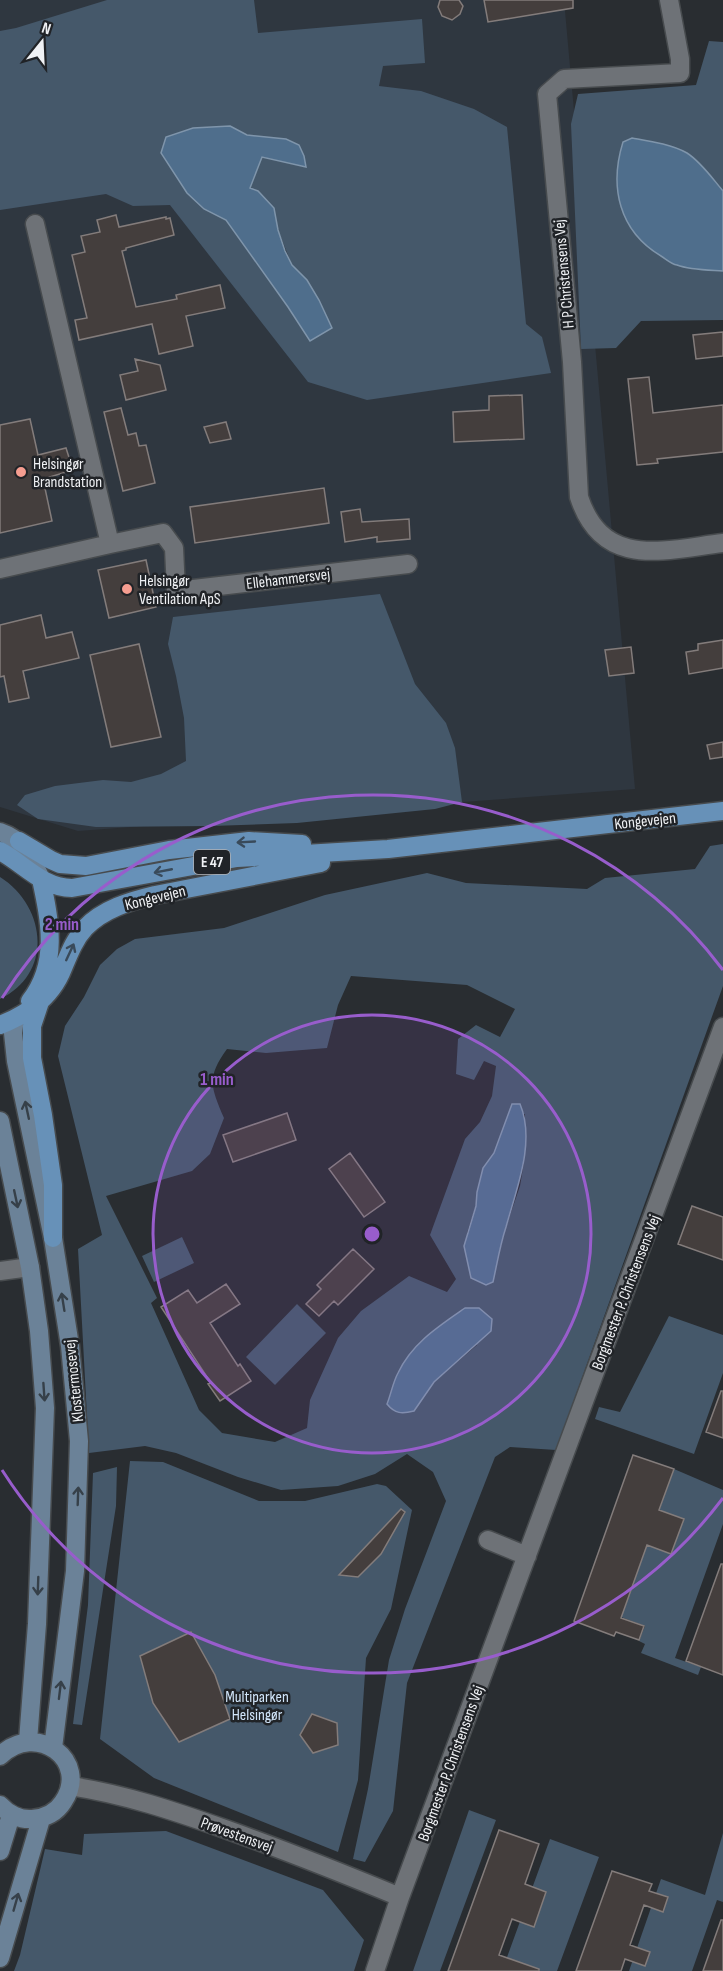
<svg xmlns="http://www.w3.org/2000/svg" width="723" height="1971" viewBox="0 0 723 1971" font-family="'Sofia Sans Condensed',sans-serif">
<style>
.built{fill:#2f3740}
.green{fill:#45586a;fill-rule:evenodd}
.water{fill:#4f6e8c;stroke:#7f95ab;stroke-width:1.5}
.building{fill:#443e3d;stroke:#837c7b;stroke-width:1.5}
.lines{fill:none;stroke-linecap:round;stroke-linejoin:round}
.minor-casing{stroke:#474b4e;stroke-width:21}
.secondary-casing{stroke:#474b4e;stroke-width:21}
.primary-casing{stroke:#474b4e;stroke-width:21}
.minor{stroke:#6e7277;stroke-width:18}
.secondary{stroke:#6b8298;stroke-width:18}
.primary{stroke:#6791b8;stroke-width:18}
.oneway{stroke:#394a5a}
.oneway2{stroke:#364049}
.ring{fill:none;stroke:#985dcc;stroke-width:3}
.poi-dot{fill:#f59d90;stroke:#202327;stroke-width:2}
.labels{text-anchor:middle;stroke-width:5;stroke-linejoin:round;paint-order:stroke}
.shield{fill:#202327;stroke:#b1b3b6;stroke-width:1.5}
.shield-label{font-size:15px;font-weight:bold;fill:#eff1f4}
.street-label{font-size:16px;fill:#eff1f4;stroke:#202327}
.poi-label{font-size:16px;fill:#eff1f4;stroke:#202327;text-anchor:start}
.park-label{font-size:16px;fill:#d1e5fa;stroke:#202327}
.centre{fill:#985dcc;stroke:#202327;stroke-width:3}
.ring-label{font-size:18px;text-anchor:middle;font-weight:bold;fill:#985dcc;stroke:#202327;stroke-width:5;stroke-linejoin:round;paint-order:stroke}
</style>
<rect width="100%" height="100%" fill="#292d31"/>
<!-- built -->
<path class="built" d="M0,0H564L635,789L78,831L0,807Z"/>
<!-- green -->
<path class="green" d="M107,0H254L258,33L422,19L425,63L383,66L379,86L421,91L474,109L507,127L526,324L542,337L551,373L367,400L308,382L170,205L133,206L106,194L0,210V31L16,28ZM230,126L305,167L262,157L250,188L278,230L292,265L307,280L310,340L288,307L226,220Z
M709,41L723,42V191L704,168L709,270L723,271V320L641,321L616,348L581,349L571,124L578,94L696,85Z
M380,594L415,684L446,723L455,748L462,802L435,809L297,823L212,826L96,827L38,819L17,805L25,795L55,786L103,780L131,782L161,774L186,761L184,718L176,676L168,644L173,617Z
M723,844V986L556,1450L510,1447L495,1457L407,1683L393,1811L365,1862L353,1859L368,1789L389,1660L405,1609L446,1501L433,1472L407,1454L375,1474L338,1486L281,1490L238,1477L176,1453L145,1446L89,1453L78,1249L102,1235L58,1056L65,1026L84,997L100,965L117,949L135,939L224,928L325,895L427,873L466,883L587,889L605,878L695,869L710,846ZM351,976L467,985L515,1009L500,1037L476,1025L458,1039L456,1074L474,1080L484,1061L496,1066L492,1096L480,1122L465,1139L430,1235L456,1279L447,1292L409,1276L361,1311L338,1338L310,1400L307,1428L275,1442L222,1433L199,1410L151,1303L157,1298L106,1196L192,1171L210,1154L224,1118C211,1087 206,1078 227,1049L266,1053L327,1048L338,1005ZM525,1114L524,1162L520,1186L505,1230L492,1282L467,1233L476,1205L477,1192L483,1168L494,1153L506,1122ZM449,1319L477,1345L434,1382L414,1411L387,1404C391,1394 393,1382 398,1373C409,1350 428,1333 449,1319Z
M0,877C46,906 54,973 0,999Z
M182,1237L194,1263L154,1282L142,1256Z
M297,1304L326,1333L275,1385L246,1357Z
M669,1316L723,1335V1373L694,1454L595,1419L599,1407L620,1412Z
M130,1461L163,1462L259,1501H305L377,1484L386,1486L412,1510L391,1609L366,1658L358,1780L338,1852L154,1778L100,1739Z
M117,1467L116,1506L82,1725L73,1724L88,1605L93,1473Z
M674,1469L723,1490V1524L675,1658L701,1667L698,1675L641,1653L645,1644L639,1641L645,1626L621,1617Z
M469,1810L496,1820L440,1971H413Z
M166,1831L323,1890L364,1940L354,1971H14L20,1955L45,1849L82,1855L84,1834Z
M723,1833V1902L717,1900L692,1971H629L661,1879L705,1895Z
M550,1839L599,1857L557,1971H502Z"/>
<!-- water -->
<path class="water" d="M230,126L247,135L286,139L299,145L304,156L306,167L262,157L250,188L258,191L274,208L278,230L285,251L292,265L307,280L319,300L332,328L310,341L288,307L226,220L204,209L187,193L161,153L166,137L193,128Z
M632,138C649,141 671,144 687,153C701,162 712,178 723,191V271C708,270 690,270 677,265C671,264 666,259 661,256C619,231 609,187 623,142Z
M512,1104H520C536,1142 516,1190 506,1227C500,1245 497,1264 493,1282L486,1285L471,1278L464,1246L476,1206L477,1192L483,1168L494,1153Z
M465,1308H479L492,1319L491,1331L434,1382L414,1411C402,1414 395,1414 387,1404C391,1394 393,1382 398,1373C412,1343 439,1326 465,1308Z"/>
<!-- building -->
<path class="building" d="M440,0H459L463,6L460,14L452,20L442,16L438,7Z
M484,0H573V8L488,22Z
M116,215L119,227L166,217V219L170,218L174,235L126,248V250L122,251L136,307L177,299L176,295L220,285L225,308L186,316L193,346L159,354L152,324L79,340L75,320L87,318L72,255L85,252L81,236L100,232L97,220Z
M723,332V356L696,359L693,335Z
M135,359L160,365L166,390L126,400L120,375L138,371Z
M649,377L653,413L723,405V452L657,459L658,463L637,465L628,379Z
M522,395L524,439L454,442L453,412L489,410V396Z
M121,408L128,435L136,433L139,446L146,445L155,483L123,491L104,412Z
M30,419L38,455L66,448L73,470L43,479L52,521L0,533V425Z
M226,422L231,439L210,443L204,427Z
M324,488L329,523L195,543L190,507Z
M360,509L362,522L409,519L410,539L377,542V537L345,542L341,512Z
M146,560L156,607L109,618L98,570Z
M41,615L46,638L72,632L79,658L23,671L29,698L9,702L4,676L0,677V625Z
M723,640V668L689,674L686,652L698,650V644Z
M139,644L161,737L111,747L90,655Z
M631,647L634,673L609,676L605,650Z
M723,742V757L710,759L707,745Z
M287,1113L296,1140L233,1162L223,1135Z
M350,1153L385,1202L364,1217L329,1169Z
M692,1206L723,1217V1260L678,1244Z
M353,1249L374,1269L338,1305L334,1301L319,1316L306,1304L321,1289L317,1285Z
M226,1284L240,1304L210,1323L238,1366L240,1364L251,1381L220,1401L208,1384L211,1383L161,1307L188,1290L197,1303Z
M721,1391H723V1438L706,1432Z
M633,1455L674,1469L659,1510L684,1519L671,1554L647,1545L621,1618L644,1626L639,1640L616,1632L614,1636L574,1621Z
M401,1509L405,1512L381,1554L358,1577L339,1575Z
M721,1564H723V1675L686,1661Z
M191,1632L215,1675L230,1719L179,1742L153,1703L140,1656Z
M312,1714L337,1723L338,1745L313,1753L300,1735Z
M499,1830L539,1844L525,1884L546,1892L534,1927L512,1919L499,1955L539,1969V1971H448Z
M612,1871L652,1884L649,1891L668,1897L663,1912L644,1905L630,1945L650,1952L645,1966L625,1959L621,1971H576Z
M721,1920H723V1971H703Z"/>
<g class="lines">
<!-- minor casing -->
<g class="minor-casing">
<path id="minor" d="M669,0L680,59V73L564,79L547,94L572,362L579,497C603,570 664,550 723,543
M110,544L163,533L174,548L176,591L408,564
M0,569L110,544L35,224
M0,1271L30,1267
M488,1540L527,1556
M70,1786C124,1794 174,1811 225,1829C284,1850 342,1873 400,1897
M375,1971L400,1897L723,1027"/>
</g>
<!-- secondary casing -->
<g class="secondary-casing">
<path id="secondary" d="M0,832C24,840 31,857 41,879
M15,1019L13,1033L16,1061L53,1238L70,1346L79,1441L75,1571L53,1748
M0,1121L30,1267L39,1331L45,1408L37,1624L28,1741
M0,1756C36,1720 91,1761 63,1802C56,1813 45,1818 32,1819C20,1820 8,1814 0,1805
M0,1851L11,1815
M0,1958L41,1819"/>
</g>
<!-- primary casing -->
<g class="primary-casing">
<path id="primary" d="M19,841L51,860L60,864L86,866L169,850L249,841L302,844
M0,851C24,864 43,888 72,888L237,858L388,849L723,811
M30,1001C59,964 50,921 41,879
M40,1002L32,1026V1058L43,1115L53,1185V1238
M0,1025C26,1015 49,999 61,973C68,957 73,941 85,928C103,909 130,901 155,895L321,863"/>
</g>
<!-- minor -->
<use href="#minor" class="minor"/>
<!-- secondary -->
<use href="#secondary" class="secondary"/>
<!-- primary -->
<use href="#primary" class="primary"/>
</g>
<!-- one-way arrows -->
<defs><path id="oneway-shaft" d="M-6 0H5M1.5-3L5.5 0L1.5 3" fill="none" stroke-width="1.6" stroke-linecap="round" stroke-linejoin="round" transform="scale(1.5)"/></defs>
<g class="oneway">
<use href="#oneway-shaft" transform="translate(246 842) rotate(177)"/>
<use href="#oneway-shaft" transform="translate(163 871) rotate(169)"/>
<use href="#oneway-shaft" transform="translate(70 952) rotate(-65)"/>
</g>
<g class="oneway2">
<use href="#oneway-shaft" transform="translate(27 1110) rotate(-102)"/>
<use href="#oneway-shaft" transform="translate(16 1199) rotate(78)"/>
<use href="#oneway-shaft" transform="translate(63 1302) rotate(-99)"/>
<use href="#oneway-shaft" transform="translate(44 1392) rotate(86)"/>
<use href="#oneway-shaft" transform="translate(78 1496) rotate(-88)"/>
<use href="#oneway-shaft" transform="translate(38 1586) rotate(92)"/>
<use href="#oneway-shaft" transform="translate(60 1690) rotate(-83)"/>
<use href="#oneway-shaft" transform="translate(16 1902) rotate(-74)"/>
</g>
<!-- distance rings -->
<circle cx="372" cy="1234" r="219" fill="#985dcc" fill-opacity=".12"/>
<g class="ring">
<circle cx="372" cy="1234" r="219"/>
<path d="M723 1498A439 439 0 0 1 2 1470M2 998A439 439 0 0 1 723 970"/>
</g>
<!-- markers -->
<g class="poi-dot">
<circle cx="21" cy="472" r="6"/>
<circle cx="127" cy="589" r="6"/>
</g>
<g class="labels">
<!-- shield labels -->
<rect class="shield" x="194" y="850" width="36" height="24" rx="4.5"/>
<g class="shield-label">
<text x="212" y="867">E 47</text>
</g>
<!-- street labels -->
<g class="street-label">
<text transform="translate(563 274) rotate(-95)" y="6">H P Christensens Vej</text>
<text transform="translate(288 578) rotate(-7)" y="6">Ellehammersvej</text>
<text transform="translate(645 820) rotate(-6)" y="6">Kongevejen</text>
<text transform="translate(155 897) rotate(-14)" y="6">Kongevejen</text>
<text transform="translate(625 1292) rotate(-69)" y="6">Borgmester P. Christensens Vej</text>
<text transform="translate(73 1381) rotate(-96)" y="6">Klostermosevej</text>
<text transform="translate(450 1763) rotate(-70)" y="6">Borgmester P. Christensens Vej</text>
<text transform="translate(237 1834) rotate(20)" y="6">Prøvestensvej</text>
</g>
<!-- poi labels -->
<g class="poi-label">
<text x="33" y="469">Helsingør<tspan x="33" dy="18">Brandstation</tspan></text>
<text x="139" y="586">Helsingør<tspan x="139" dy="18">Ventilation ApS</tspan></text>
</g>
<!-- park labels -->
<g class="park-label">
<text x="257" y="1702">Multiparken<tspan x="257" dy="18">Helsingør</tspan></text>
</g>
</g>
<circle cx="372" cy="1234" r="9" class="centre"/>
<g class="ring-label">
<text x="62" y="930">2 min</text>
<text x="217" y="1085">1 min</text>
</g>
<!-- north arrow -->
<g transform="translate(42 42) rotate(18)" stroke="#202327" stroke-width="4.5" paint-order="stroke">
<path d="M0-4.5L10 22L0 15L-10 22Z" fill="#eff1f4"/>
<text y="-9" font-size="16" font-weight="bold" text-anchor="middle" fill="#eff1f4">N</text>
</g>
</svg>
